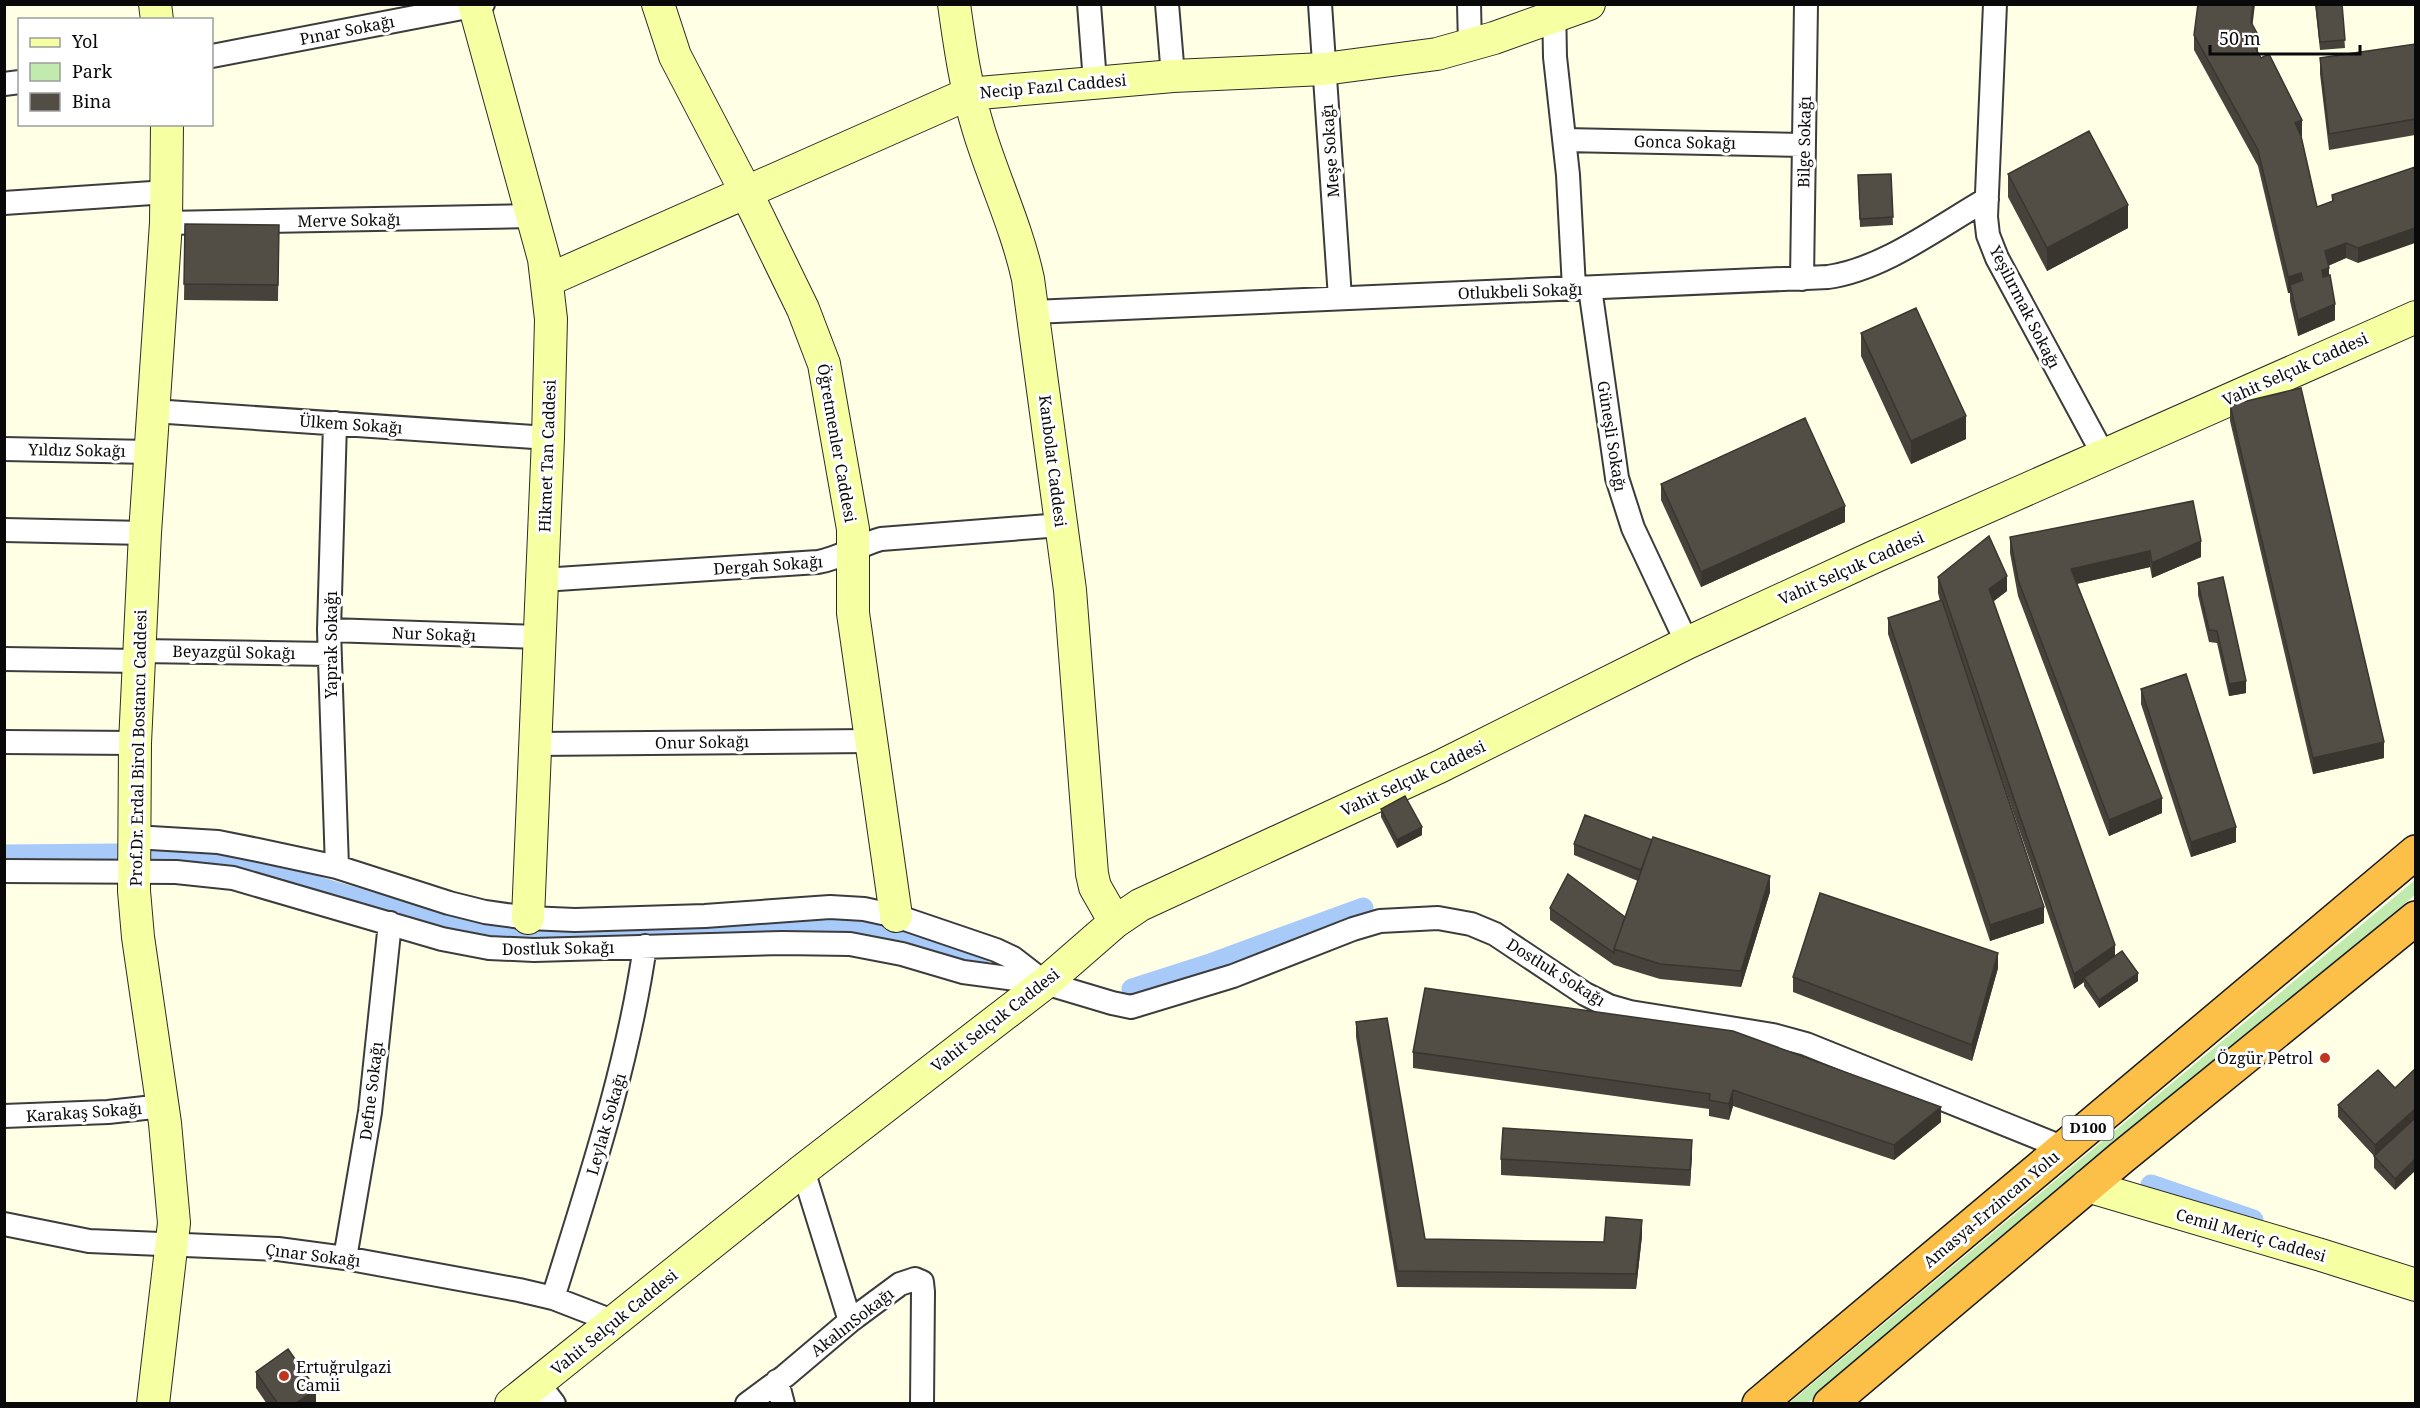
<svg xmlns="http://www.w3.org/2000/svg" width="2420" height="1408" viewBox="0 0 2420 1408" font-family="'Noto Serif',serif">
<style>
.green{fill:#c1eaaf}
.lines{fill:none;stroke-linecap:round;stroke-linejoin:round}
.canal{stroke:#a8caf9;stroke-width:21}
.street-casing{stroke:#3c3c3c;stroke-width:26}
.secondary-casing{stroke:#2b2b2b;stroke-width:34}
.highway-casing{stroke:#1a1a1a;stroke-width:36}
.street{stroke:#fff;stroke-width:22}
.secondary{stroke:#f6ffa1;stroke-width:32}
.highway{stroke:#fcbf47;stroke-width:33}
.wall{fill:#47423b}
.shaded-wall{fill:#393630}
.building{fill:#524d45;stroke:#393630;stroke-width:1.5}
.poi-dot{fill:#be371d;stroke:#fff;stroke-width:2}
.labels{text-anchor:middle;stroke-width:6;stroke-linejoin:round;paint-order:stroke}
.shield{fill:#fff;stroke:#535353;stroke-width:1.5}
.shield-label{font-size:15px;font-weight:bold;fill:#090909}
.street-label{font-size:16px;fill:#090909;stroke:#fff}
.poi-label{font-size:16px;fill:#090909;stroke:#fff;text-anchor:end}
</style>
<rect width="100%" height="100%" fill="#ffffe6"/>
<!-- green -->
<path class="green" d="M2415,880V895L1808,1403L1788,1404Z"/>
<g class="lines">
<!-- canal -->
<path class="canal" d="M152,854C202,854 244,866 291,879C361,899 430,922 502,937L858,930L978,961
M4,855L116,854
M1132,989L1207,965L1363,908
M2151,1185L2253,1220"/>
<!-- street casing -->
<g class="street-casing">
<path id="street" d="M1089,4L1095,82
M1167,4L1173,76
M1320,4L1340,298
M1469,4L1470,45
M1554,4L1555,57L1568,175L1574,288
M1995,4L1986,217L1988,235L1997,258L2103,454
M212,56L483,4
M4,84L20,82
M1565,140L1804,145
M4,203L167,192
M166,223L531,216
M1802,279L1806,4
M1590,288L1617,478L1633,528L1687,643
M1033,312L1828,277C1884,269 1938,227 1987,199
M153,411L548,438
M335,423L329,630L337,867
M4,449L150,452
M4,530L145,533
M542,580L818,562C841,558 859,545 881,539L1061,525
M329,630L540,637
M140,651L329,654
M4,659L139,661
M4,742L135,743
M535,744L869,741
M134,837L218,842L258,850L337,867L449,903L485,912L528,918L575,920L705,916L830,907L864,909L896,916L996,950L1013,958L1044,982
M4,871L176,872L233,878L442,939L489,948L534,950L782,943L850,944L902,954L963,972L1045,983L1112,1003L1131,1007L1233,976L1353,929L1380,921L1438,918L1471,924L1495,934L1585,994L1609,1006L1630,1012L1773,1035L1806,1044L2064,1148
M4,1116L108,1112L163,1106
M803,1170L850,1321
M4,1224L89,1241L278,1249L345,1258L519,1290L553,1298L615,1322
M345,1258L370,1112L390,923
M553,1298C589,1182 628,1066 645,946
M777,1381L783,1404
M538,1383L554,1404
M747,1404L785,1376L850,1321L900,1284L915,1279L922,1282L923,1292L922,1404"/>
</g>
<!-- secondary casing -->
<g class="secondary-casing">
<path id="secondary" d="M155,4L157,20
M474,4L544,259L551,319L548,438L528,918
M658,4L675,56L746,192L803,309L824,364L853,529V613L896,916
M954,4C960,47 966,89 979,131C994,180 1017,228 1028,279L1070,590L1092,874L1095,887L1115,922
M548,280L968,94L1173,76L1324,69L1437,54L1494,38L1589,4
M2087,1186L2321,1255L2416,1285
M153,1404L174,1223L165,1123L138,937L134,891L135,743L145,533L166,223L167,124
M511,1404L803,1170L1045,983L1115,922L1140,905L1439,767L1687,643L1876,556L2416,317"/>
</g>
<!-- highway casing -->
<g class="highway-casing">
<path id="highway" d="M1759,1404L2416,852
M1830,1404L2121,1158L2416,918"/>
</g>
<!-- street -->
<use href="#street" class="street"/>
<!-- secondary -->
<use href="#secondary" class="secondary"/>
<!-- highway -->
<use href="#highway" class="highway"/>
</g>
<!-- wall -->
<path class="wall" d="M2315,4H2342L2345,48L2320,50Z
M2252,25L2257,51L2302,136H2301L2317,207L2332,202V195L2415,167L2358,263L2346,258L2328,266L2329,275L2335,320L2298,336L2290,301V293H2288L2258,166L2194,50V35Z
M2415,44V135L2329,150L2320,74V58Z
M1891,174L1893,225L1860,227L1858,183Z
M2008,174L2128,228L2047,271L2008,197Z
M185,224L279,225L278,301L184,300Z
M1861,333L1966,439L1911,464L1861,356Z
M2230,405L2384,758L2313,774L2230,421Z
M1661,484L1845,522L1701,587L1661,500Z
M2010,537L2201,557L2152,578L2150,567L2077,584L2162,813L2109,836L2018,596L2010,553Z
M1938,577L2007,591L1993,601L2115,956L2138,981L2099,1008L2084,986V982L2074,989L2000,774L2044,923L1990,941L1888,634V618L1940,601L1938,593Z
M2198,583L2246,693L2229,696L2217,643L2209,642L2198,595Z
M2141,689L2236,842L2191,857L2141,704Z
M1381,809L1422,835L1397,848L1381,817Z
M1574,844L1770,892L1741,987L1660,979L1614,965L1550,920V908L1625,917L1638,881L1574,855Z
M1998,968L1972,1061L1793,992V977Z
M1425,988L1941,1122L1894,1160L1733,1106L1729,1120L1709,1116V1109L1413,1068V1052Z
M1356,1022L1425,1239L1604,1242L1642,1236L1636,1289L1397,1287L1356,1037Z
M2395,1088V1190L2374,1168V1156L2338,1117V1105Z
M1692,1155L1690,1186L1501,1175V1159Z
M256,1372L316,1404H267L256,1388Z"/>
<!-- shaded-wall -->
<path class="shaded-wall" d="M2253,4H2255L2251,38V22Z
M2258,35V51L2251,55V40Z
M2302,120V136L2295,139V123Z
M2128,205V228L2047,271V248Z
M2415,228V243L2358,263V248Z
M2346,243V258L2325,267V251Z
M2329,268V284L2322,286V270Z
M2301,273V289L2290,285V293H2288V277Z
M2335,304V320L2298,336V320Z
M1966,416V439L1911,464V441Z
M1845,506V522L1701,587V572Z
M2201,541V557L2152,578V563Z
M2150,551V567L2071,585V569Z
M2007,576V591L1989,605V589Z
M2246,681V693L2229,696V684Z
M2384,742V758L2313,774V758Z
M2162,798V813L2109,836V820Z
M1422,827V835L1397,848V840Z
M2236,827V842L2191,857V842Z
M1770,876V892L1741,987V971Z
M2044,907V923L1990,941V925Z
M2115,945V961L2084,978V982L2074,989V974Z
M1998,953V968L1972,1061V1045Z
M2138,973V981L2099,1008V1000Z
M1733,1090V1106L1729,1120V1104Z
M1941,1107V1122L1894,1160V1145Z
M2415,1109V1121L2375,1157V1145Z
M1692,1140V1155L1690,1186V1170Z
M2415,1159V1171L2395,1190V1179Z
M1642,1220V1236L1636,1289V1274Z
M316,1389V1404H295Z"/>
<!-- building -->
<path class="building" d="M2198,4H2253L2251,22L2258,35L2251,40L2261,58L2269,54L2302,120L2295,123L2301,136L2317,207L2333,201L2332,195L2415,167V228L2358,248L2346,243L2325,251L2329,268L2322,270L2323,277L2330,275L2335,304L2298,320L2290,285L2303,280L2301,273L2288,277L2258,150L2194,35Z
M2316,4H2342L2345,40L2320,42Z
M2415,44V119L2329,134L2320,58Z
M2089,131L2128,205L2047,248L2008,174Z
M1891,174L1893,217L1860,219L1858,175Z
M185,224L279,225L278,285L184,284Z
M1916,308L1966,416L1911,441L1861,333Z
M2301,388L2384,742L2313,758L2230,405Z
M1805,418L1845,506L1701,572L1661,484Z
M2193,501L2201,541L2152,563L2150,551L2071,569L2162,798L2109,820L2018,580L2010,537Z
M1989,536L2007,576L1989,589L2115,945L2074,974L1938,577Z
M2223,577L2246,681L2229,684L2217,631L2209,630L2198,583Z
M1942,600L2044,907L1990,925L1888,618Z
M2186,674L2236,827L2191,842L2141,689Z
M1405,796L1422,827L1397,840L1381,809Z
M1585,815L1652,840L1641,870L1574,844Z
M1653,837L1770,876L1741,971L1660,964L1614,949Z
M1568,874L1625,917L1614,949V953L1550,908Z
M1820,893L1998,953L1972,1045L1793,977Z
M2122,951L2138,973L2099,1000L2084,978Z
M1425,988L1733,1031L1941,1107L1894,1145L1733,1090L1729,1104L1709,1100L1710,1094L1413,1052Z
M1387,1018L1425,1239L1604,1242L1606,1217L1642,1220L1636,1274L1397,1271L1356,1022Z
M2415,1069V1109L2375,1145L2338,1105L2378,1070L2395,1088Z
M2415,1118V1159L2395,1179L2374,1156Z
M1503,1128L1692,1140L1690,1170L1501,1159Z
M288,1349L316,1389L295,1404H278L256,1372Z"/>
<!-- markers -->
<g class="poi-dot">
<circle cx="2325" cy="1058" r="6"/>
<circle cx="284" cy="1376" r="6"/>
</g>
<g class="labels">
<!-- shield labels -->
<rect class="shield" x="2062.5" y="1116" width="51" height="24" rx="4.5"/>
<g class="shield-label">
<text x="2088" y="1133">D100</text>
</g>
<!-- street labels -->
<g class="street-label">
<text transform="translate(347 30) rotate(-11)" y="6">Pınar Sokağı</text>
<text transform="translate(1053 86) rotate(-5)" y="6">Necip Fazıl Caddesi</text>
<text transform="translate(1685 142) rotate(1)" y="6">Gonca Sokağı</text>
<text transform="translate(1804 142) rotate(-89)" y="6">Bilge Sokağı</text>
<text transform="translate(1330 151) rotate(-94)" y="6">Meşe Sokağı</text>
<text transform="translate(349 220) rotate(-1)" y="6">Merve Sokağı</text>
<text transform="translate(1520 291) rotate(-2)" y="6">Otlukbeli Sokağı</text>
<text transform="translate(2025 307) rotate(63)" y="6">Yeşilırmak Sokağı</text>
<text transform="translate(2295 369) rotate(-24)" y="6">Vahit Selçuk Caddesi</text>
<text transform="translate(351 424) rotate(4)" y="6">Ülkem Sokağı</text>
<text transform="translate(1612 436) rotate(81)" y="6">Güneşli Sokağı</text>
<text transform="translate(837 443) rotate(80)" y="6">Öğretmenler Caddesi</text>
<text transform="translate(77 450) rotate(1)" y="6">Yıldız Sokağı</text>
<text transform="translate(547 456) rotate(-88)" y="6">Hikmet Tan Caddesi</text>
<text transform="translate(1053 461) rotate(83)" y="6">Kanbolat Caddesi</text>
<text transform="translate(768 565) rotate(-4)" y="6">Dergah Sokağı</text>
<text transform="translate(1851 568) rotate(-24)" y="6">Vahit Selçuk Caddesi</text>
<text transform="translate(434 634) rotate(2)" y="6">Nur Sokağı</text>
<text transform="translate(331 645) rotate(-90)" y="6">Yaprak Sokağı</text>
<text transform="translate(234 652) rotate(1)" y="6">Beyazgül Sokağı</text>
<text transform="translate(702 742) rotate(-1)" y="6">Onur Sokağı</text>
<text transform="translate(138 748) rotate(-89)" y="6">Prof.Dr. Erdal Birol Bostancı Caddesi</text>
<text transform="translate(1413 778) rotate(-25)" y="6">Vahit Selçuk Caddesi</text>
<text transform="translate(558 948) rotate(-1)" y="6">Dostluk Sokağı</text>
<text transform="translate(1556 972) rotate(32)" y="6">Dostluk Sokağı</text>
<text transform="translate(995 1020) rotate(-38)" y="6">Vahit Selçuk Caddesi</text>
<text transform="translate(371 1091) rotate(-83)" y="6">Defne Sokağı</text>
<text transform="translate(84 1112) rotate(-4)" y="6">Karakaş Sokağı</text>
<text transform="translate(606 1124) rotate(-74)" y="6">Leylak Sokağı</text>
<text transform="translate(1991 1209) rotate(-40)" y="6">Amasya-Erzincan Yolu</text>
<text transform="translate(2251 1235) rotate(16)" y="6">Cemil Meriç Caddesi</text>
<text transform="translate(313 1255) rotate(7)" y="6">Çınar Sokağı</text>
<text transform="translate(614 1322) rotate(-39)" y="6">Vahit Selçuk Caddesi</text>
<text transform="translate(852 1322) rotate(-38)" y="6">AkalınSokağı</text>
</g>
<!-- poi labels -->
<g class="poi-label">
<text x="2313" y="1064">Özgür Petrol</text>
<text x="296" y="1373" text-anchor="start">Ertuğrulgazi<tspan x="296" dy="18">Camii</tspan></text>
</g>
</g>
<!-- border -->
<rect width="2420" height="1408" fill="none" stroke="#090909" stroke-width="12"/>
<!-- legend -->
<rect x="18" y="18" width="195" height="108" fill="#ffffff" stroke="#9d9d9d" stroke-width="1.5"/>
<rect x="30" y="38" width="30" height="9" fill="#f6ffa1" stroke="#9d9d9d" stroke-width="1.5"/>
<text x="72" y="48" font-size="18" fill="#090909">Yol</text>
<rect x="30" y="63" width="30" height="18" fill="#c1eaaf" stroke="#9d9d9d" stroke-width="1.5"/>
<text x="72" y="78" font-size="18" fill="#090909">Park</text>
<rect x="30" y="93" width="30" height="18" fill="#524d45" stroke="#9d9d9d" stroke-width="1.5"/>
<text x="72" y="108" font-size="18" fill="#090909">Bina</text>
<!-- scale -->
<path d="M2210 45v9h150v-9" fill="none" stroke="#090909" stroke-width="3"/>
<text x="2219" y="45" font-size="18" fill="#090909" stroke="#ffffff" stroke-width="4.5" paint-order="stroke">50 m</text>
</svg>
